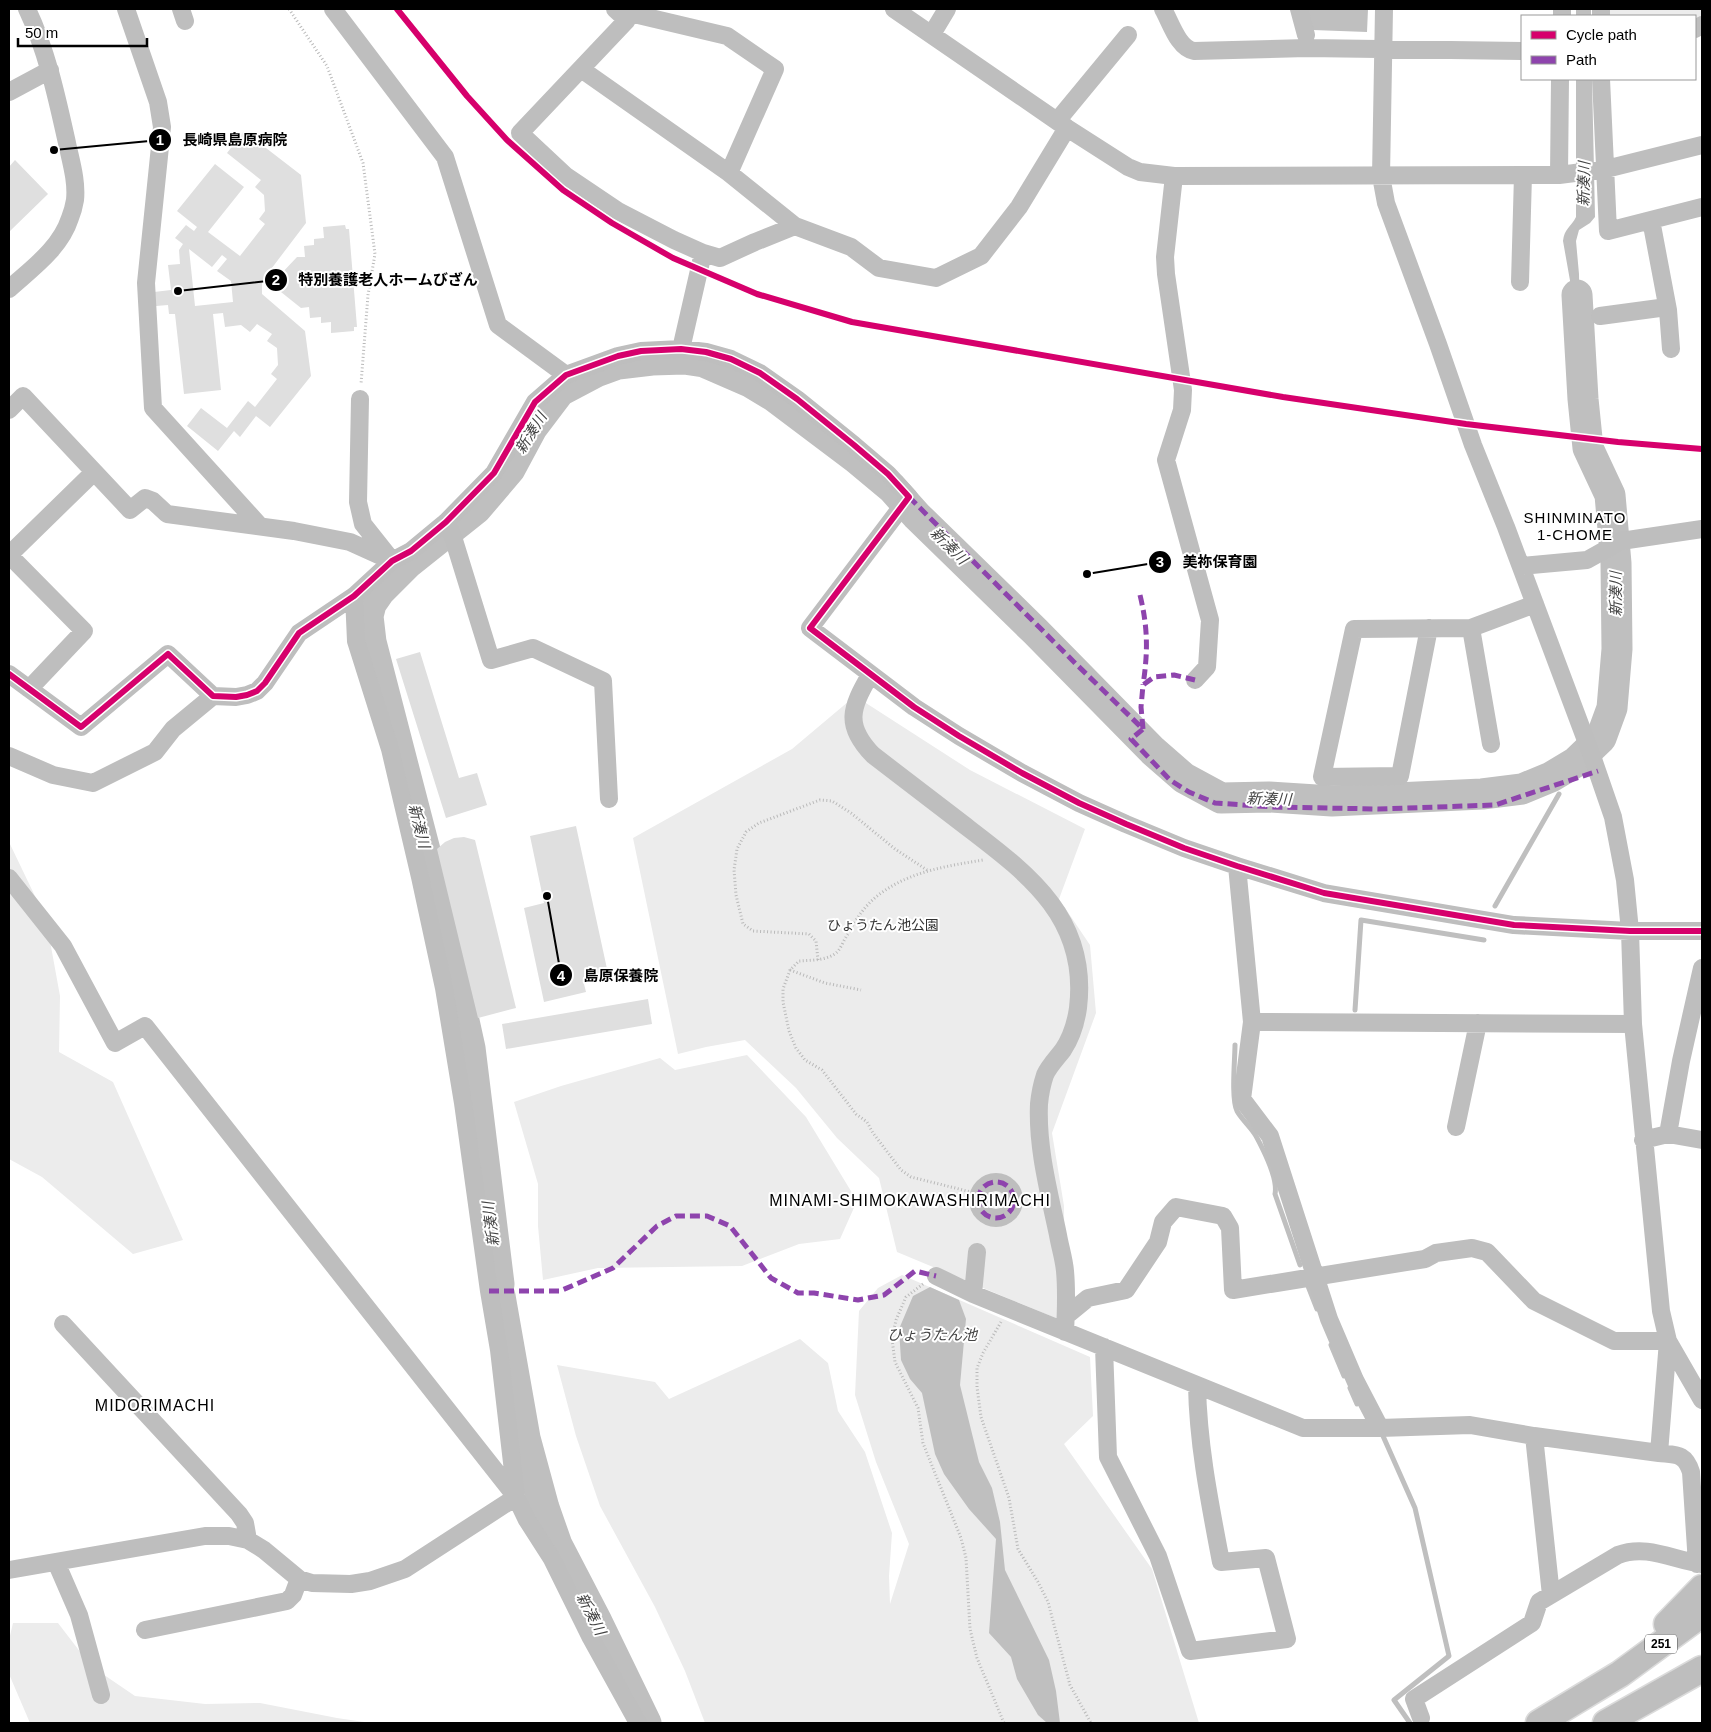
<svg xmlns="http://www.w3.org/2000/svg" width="1711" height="1732" viewBox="0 0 1711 1732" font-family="Arial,'Noto Sans JP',sans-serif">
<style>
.green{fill:#ececec}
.water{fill:#bfbfbf}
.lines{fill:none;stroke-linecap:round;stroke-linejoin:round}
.stream{stroke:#bfbfbf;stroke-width:5}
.river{stroke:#bfbfbf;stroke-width:31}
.building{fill:#dfdfdf;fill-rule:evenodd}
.highway-casing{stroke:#dbdbdb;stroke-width:29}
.path{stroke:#b9b9b9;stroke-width:3;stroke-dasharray:1 2.5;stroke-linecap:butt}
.minor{stroke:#bebebe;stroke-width:18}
.highway{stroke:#bebebe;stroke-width:26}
.quiet{stroke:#8e44ad;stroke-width:5;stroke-dasharray:10 5;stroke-linecap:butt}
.cycleway-casing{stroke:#fff;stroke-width:9}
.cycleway{stroke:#d6006c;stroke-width:6}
.labels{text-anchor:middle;stroke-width:4;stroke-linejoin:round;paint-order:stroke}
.shield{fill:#fff;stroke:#4c4c4c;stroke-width:1}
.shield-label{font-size:12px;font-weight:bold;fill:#000}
.park-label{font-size:14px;fill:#333;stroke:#fff}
.water-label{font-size:15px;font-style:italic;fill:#444;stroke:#fff}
.neighbourhood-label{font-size:15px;letter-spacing:1px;fill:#000;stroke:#fff}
.quarter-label{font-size:16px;letter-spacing:1px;fill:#000;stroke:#fff}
.leader{fill:none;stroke:#000;stroke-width:2}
.callout-dot{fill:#000;stroke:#fff;stroke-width:2}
.mark-label{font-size:15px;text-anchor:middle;font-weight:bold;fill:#fff}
.callout-label{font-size:15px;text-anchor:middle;font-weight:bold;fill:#000;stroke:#fff;stroke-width:4;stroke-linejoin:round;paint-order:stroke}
</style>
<rect width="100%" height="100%" fill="#fff"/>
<!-- green -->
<path class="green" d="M1607,9H1702V20L1695,24V16H1606Z
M855,696L970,770L1085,829L1059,899L1090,945L1096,1013L1052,1133L1064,1206L1065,1322L897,1252L879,1178L837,1138L796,1088L745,1040L706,1047L678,1054L633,838L792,749Z
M9,842L46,919L60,996L59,1052L113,1082L183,1240L133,1254L42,1177L9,1159Z
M747,1055L806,1117L857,1201L840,1239L799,1244L742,1266L598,1268L543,1280L538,1226V1184L514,1102L561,1086L660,1058L675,1070Z
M902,1275L1090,1357L1093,1416L1064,1444L1152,1569L1199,1723H705L685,1671L655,1607L600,1506L576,1436L557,1365L655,1382L669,1399L800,1339L828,1363L838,1411L865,1452L892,1533L889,1576L890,1604L909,1544L876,1462L855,1395L859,1311L878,1288Z
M13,1623H58L91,1666L135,1696L205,1704L260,1703L337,1718L371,1723H30L9,1674V1640Z"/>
<!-- water -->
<path class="water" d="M1306,9H1368L1367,32L1313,30Z
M1576,9H1591V16H1576Z
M1576,79H1592L1595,217L1590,223L1579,230L1576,241L1579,274L1580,337L1563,241C1564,229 1571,227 1576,217Z
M930,1287L959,1300L966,1319L960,1385L979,1462L992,1488L1000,1522L1005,1570L1049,1660L1056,1691L1060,1723H1047L1038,1715L1017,1679L1011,1657L989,1633L996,1539L969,1509L944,1474L935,1454L922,1393L910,1379L901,1360L899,1329L913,1296Z"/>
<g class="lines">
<!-- stream -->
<path class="stream" d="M1572,770L1576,762
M1495,906L1559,794
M1355,1010L1361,920L1484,940
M1235,1045C1235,1059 1231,1099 1237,1111C1242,1120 1251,1127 1256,1136C1263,1149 1278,1179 1275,1194L1300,1265
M1308,1286L1317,1309
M1331,1345L1344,1376
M1350,1388L1357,1404
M1383,1436L1415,1508L1449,1656L1394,1700L1410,1723"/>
<!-- river -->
<path class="river" d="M499,1284L470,1048L434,885L371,642L368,616L371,604L380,591L407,564L476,509L510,469L532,428L560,391L596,372L618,364L652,360L684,359L704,362L750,382L775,397L856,458L892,488L917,516L1035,631L1153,751L1184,778L1221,798L1269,797L1332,801L1482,794L1522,789L1551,777L1576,762L1601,738L1612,708L1617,649L1616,563L1610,495L1588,448L1583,399L1577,295
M500,1296L525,1438L544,1508L557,1545L597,1622L646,1723"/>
</g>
<!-- building -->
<path class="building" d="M244,131L301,175L306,223L262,281V294L305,331L311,376L270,427L256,416L240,437L234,431L218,451L187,426L201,408L227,428L248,401L255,407L277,379L271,374L278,365L277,348L267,341L272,334L257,324L250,332L241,325L225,327L223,313L213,314L221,390L184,394L175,314H169L168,305L156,306L154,292L171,290L168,265L180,264L179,250L183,244L175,238L186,225L194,231L197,227L177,211L215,164L244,187L208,232L240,256L265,224L259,219L265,211L264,195L255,187L261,180L227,153ZM189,249L212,267L222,255L227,259L217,271L231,281L233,302L195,306Z
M15,160L48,194L9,232V167Z
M345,225L346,229H349L357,327H354V331L331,333V322L321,323V317L310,318L309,307L301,308L281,292L279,276L297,257H305L304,246L314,245V239L324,238L323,227Z
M420,652L459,778L477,773L487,805L446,818L396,659Z
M576,826L609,978L584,984L586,992L544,1002L524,908L544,903L530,836Z
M464,837L475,840L516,1008L478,1018L437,849L445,842L454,838Z
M648,999L652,1024L506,1049L502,1024Z"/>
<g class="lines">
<!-- highway casing -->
<g class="highway-casing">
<path id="highway" d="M1667,1624L1702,1588
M1539,1723L1620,1674L1702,1614
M1606,1723L1702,1669"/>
</g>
<!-- path -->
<path class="path" d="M289,9L327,66L363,163L375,254L368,295L361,384
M818,960L816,941L809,934L753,931L743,924L736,895L734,870L737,849L746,832L759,823L820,800L832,801L851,813L895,849L927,870
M790,970L825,983L861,990
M979,1194L911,1177L901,1170L873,1133L867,1122L856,1114L822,1070L805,1060L796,1048L789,1031L783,1002V989L790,970L799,961C811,960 825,961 836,953C841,949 844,939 848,934C857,917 866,904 881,893C912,871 947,866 983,860
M923,1284L906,1297L896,1320L892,1339L895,1362L918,1408L923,1443L961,1538L966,1558L970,1629L977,1658L1004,1723
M1001,1322L983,1353L977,1368V1387L981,1417L1009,1498L1018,1549L1038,1582L1048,1602L1070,1685L1091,1723"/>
<!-- minor -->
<path class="minor" d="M126,9L158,102L162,127L146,283L153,408L260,526
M181,9L185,21
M333,9L445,157L498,325L566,375
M615,9L627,20L520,133L566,176L618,211L674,240L703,253L720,258L755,242L795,226
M894,9L1067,128L1128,167L1140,172L1174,176L1559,175L1606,169L1702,145
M1163,9C1171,23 1178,48 1194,51L1307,48L1522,51
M1299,9L1306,35
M1384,9L1381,176L1386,203L1438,344L1473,445L1506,527L1593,759L1613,817L1625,880L1630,931L1633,1024L1661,1311L1668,1341L1702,1400
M617,10L727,36L775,69L729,173
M1562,16V9
M1601,16V9
M1695,29L1702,25
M932,34L947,9
M581,69L729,173L795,226L851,247L879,268L936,278L981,256L1019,207L1067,128
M1601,79L1608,231L1702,207
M9,92L50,70
M1057,121L1128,35
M1559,175L1560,79
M1174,176L1165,257L1166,274L1183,390L1182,410L1166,460L1210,620L1207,667L1195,680
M1651,220L1668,310L1671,349
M1520,282L1523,175
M9,289C31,269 60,249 70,218C72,213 74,206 75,200C77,181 71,162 67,143C57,98 47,51 27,9
M1600,316L1667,307
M681,349L703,253
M360,399L358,502L363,524L390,558
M9,410L23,396L130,510L145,498L153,501L167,514L294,531L350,542L392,561
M446,522L453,537L491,660L533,648L603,681L609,799
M9,555L84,631L29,689
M9,555L94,472
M1521,566L1587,560L1621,541L1702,529
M354,596L356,641L390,749L420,877L444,988L463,1103L489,1291L499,1350L516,1497
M1429,628L1400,776L1322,777L1354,629L1471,628
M9,674L81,727L168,654L213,696L236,697L247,695L257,691L265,683L299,633L354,596L392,561L411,551L446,522L494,473L535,402L566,375L618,356L641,351L681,349L706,352L731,359L760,373L797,399L854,445L888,474L909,497L810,628L914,707L959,736L1022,773L1079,803L1126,824L1184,848L1237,866L1324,893L1514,925L1630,931H1702
M870,675C851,708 844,725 873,755C903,778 933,801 963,824C1027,873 1089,917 1078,1008C1076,1022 1071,1038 1063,1050C1057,1058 1049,1066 1045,1075C1042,1084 1040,1094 1039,1104C1037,1148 1049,1192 1058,1235C1060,1247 1064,1259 1065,1271C1067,1292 1066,1312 1065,1332
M1491,744L1471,628L1535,604
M9,756L53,775L93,783L155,752L173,729L213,696
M1237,866L1252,1022L1242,1099L1270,1136L1329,1319L1355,1380L1380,1428L1470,1425L1534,1436L1659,1453L1668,1341
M9,878L63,946L115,1043L145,1026L516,1497L527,1520L552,1559L591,1638L638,1723
M1252,1022L1633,1024
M1456,1127L1478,1023
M1668,1134L1702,1140
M1643,1140L1668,1134L1681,1061L1702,968
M978 1200a18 18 0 1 1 36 0a18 18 0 1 1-36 0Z
M936,1276L973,1294L1303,1428H1380
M973,1294L977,1252
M1066,1316L1088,1298L1126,1290L1158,1242L1163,1222L1176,1207L1223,1216L1230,1228L1233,1290L1425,1259L1436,1253L1472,1248L1487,1252L1534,1301L1614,1341H1668
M63,1324L239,1514L245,1523L248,1540
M1104,1347L1108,1457L1158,1556L1190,1651L1287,1639L1266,1558L1221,1562C1210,1504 1198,1445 1197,1385
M1534,1436L1551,1595
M1659,1453C1676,1455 1685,1453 1691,1472L1697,1564
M56,1562L79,1615L101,1695
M9,1570L205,1536H229L248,1540L264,1550L299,1579L312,1583L351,1584L370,1581L405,1569L516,1497
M145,1630L287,1601L293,1595L299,1579
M1421,1718L1414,1699L1532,1623L1539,1602L1618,1555C1647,1544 1673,1560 1702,1564"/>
<!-- highway -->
<use href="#highway" class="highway"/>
<!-- quiet -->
<path class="quiet" d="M909,497L1076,664L1143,729L1131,739L1170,780L1189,792L1215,803L1273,807L1378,809L1495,805L1598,771
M1140,595C1148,628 1148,652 1143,685
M1143,729L1141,707L1143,685L1154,677L1174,675L1195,680
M978 1200a18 18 0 1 1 36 0a18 18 0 1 1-36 0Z
M489,1291H560L613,1268L657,1226L676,1216H707L730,1226L771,1278L798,1293H814L858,1300L884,1295L915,1271L936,1276"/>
<!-- cycleway casing -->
<g class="cycleway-casing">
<path id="cycleway" d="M397,9L467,96L507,140L563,190L612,223L673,258L757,294L852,322L1283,397L1466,424L1618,442L1702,449
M9,674L81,727L168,654L213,696L236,697L247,695L257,691L265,683L299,633L354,596L392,561L411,551L446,522L494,473L535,402L566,375L618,356L641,351L681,349L706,352L731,359L760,373L797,399L854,445L888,474L909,497L810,628L914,707L959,736L1022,773L1079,803L1126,824L1184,848L1237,866L1324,893L1514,925L1630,931H1702"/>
</g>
<!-- cycleway -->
<use href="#cycleway" class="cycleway"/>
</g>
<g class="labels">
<!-- shield labels -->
<rect class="shield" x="1645" y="1634.5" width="32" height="19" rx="4"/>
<g class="shield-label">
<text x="1661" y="1648">251</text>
</g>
<!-- park labels -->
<g class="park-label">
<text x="883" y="930">ひょうたん池公園</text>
</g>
<!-- water labels -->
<g class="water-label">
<text transform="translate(1584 184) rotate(-89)" y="5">新湊川</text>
<text transform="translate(531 433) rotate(-58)" y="5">新湊川</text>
<text transform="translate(949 546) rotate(45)" y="5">新湊川</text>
<text transform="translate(1616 594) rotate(-90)" y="5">新湊川</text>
<text transform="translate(1269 799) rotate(2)" y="5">新湊川</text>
<text transform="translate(419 826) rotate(76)" y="5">新湊川</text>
<text transform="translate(491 1224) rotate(-97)" y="5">新湊川</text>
<text x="932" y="1340">ひょうたん池</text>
<text transform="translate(591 1614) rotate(63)" y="5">新湊川</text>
</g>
<!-- neighbourhood labels -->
<g class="neighbourhood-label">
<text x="1575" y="523">SHINMINATO<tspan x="1575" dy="17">1-CHOME</tspan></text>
</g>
<!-- quarter labels -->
<g class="quarter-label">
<text x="910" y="1206">MINAMI-SHIMOKAWASHIRIMACHI</text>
<text x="155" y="1411">MIDORIMACHI</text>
</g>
</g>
<!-- callouts -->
<path class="leader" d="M54 150L160 140M178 291L276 280M1087 574L1160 562M547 896L561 975"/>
<g class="callout-dot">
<circle cx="54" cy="150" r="5"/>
<circle cx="178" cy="291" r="5"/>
<circle cx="1087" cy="574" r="5"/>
<circle cx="547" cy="896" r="5"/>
<circle cx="160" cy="140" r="12"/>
<circle cx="276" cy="280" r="12"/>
<circle cx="1160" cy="562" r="12"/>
<circle cx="561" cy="975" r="12"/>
</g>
<g class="mark-label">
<text x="160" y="145">1</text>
<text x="276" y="285">2</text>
<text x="1160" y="567">3</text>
<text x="561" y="981">4</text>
</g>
<g class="callout-label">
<text x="235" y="145">長崎県島原病院</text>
<text x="388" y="285">特別養護老人ホームびざん</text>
<text x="1220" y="567">美祢保育園</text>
<text x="621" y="981">島原保養院</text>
</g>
<!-- border -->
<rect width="1711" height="1732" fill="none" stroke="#000000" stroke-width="20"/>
<!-- legend -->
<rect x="1521" y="15" width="175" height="65" fill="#ffffff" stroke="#999999"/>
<rect x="1531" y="31" width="25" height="8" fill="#d6006c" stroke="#999999"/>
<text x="1566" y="40" font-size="15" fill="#000000">Cycle path</text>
<rect x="1531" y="56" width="25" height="8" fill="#8e44ad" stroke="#999999"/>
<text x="1566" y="65" font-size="15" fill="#000000">Path</text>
<!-- scale -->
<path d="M18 38v8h129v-8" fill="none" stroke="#000000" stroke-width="2.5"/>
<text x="25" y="38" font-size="15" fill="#000000" stroke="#ffffff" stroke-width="4" paint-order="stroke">50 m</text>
</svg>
